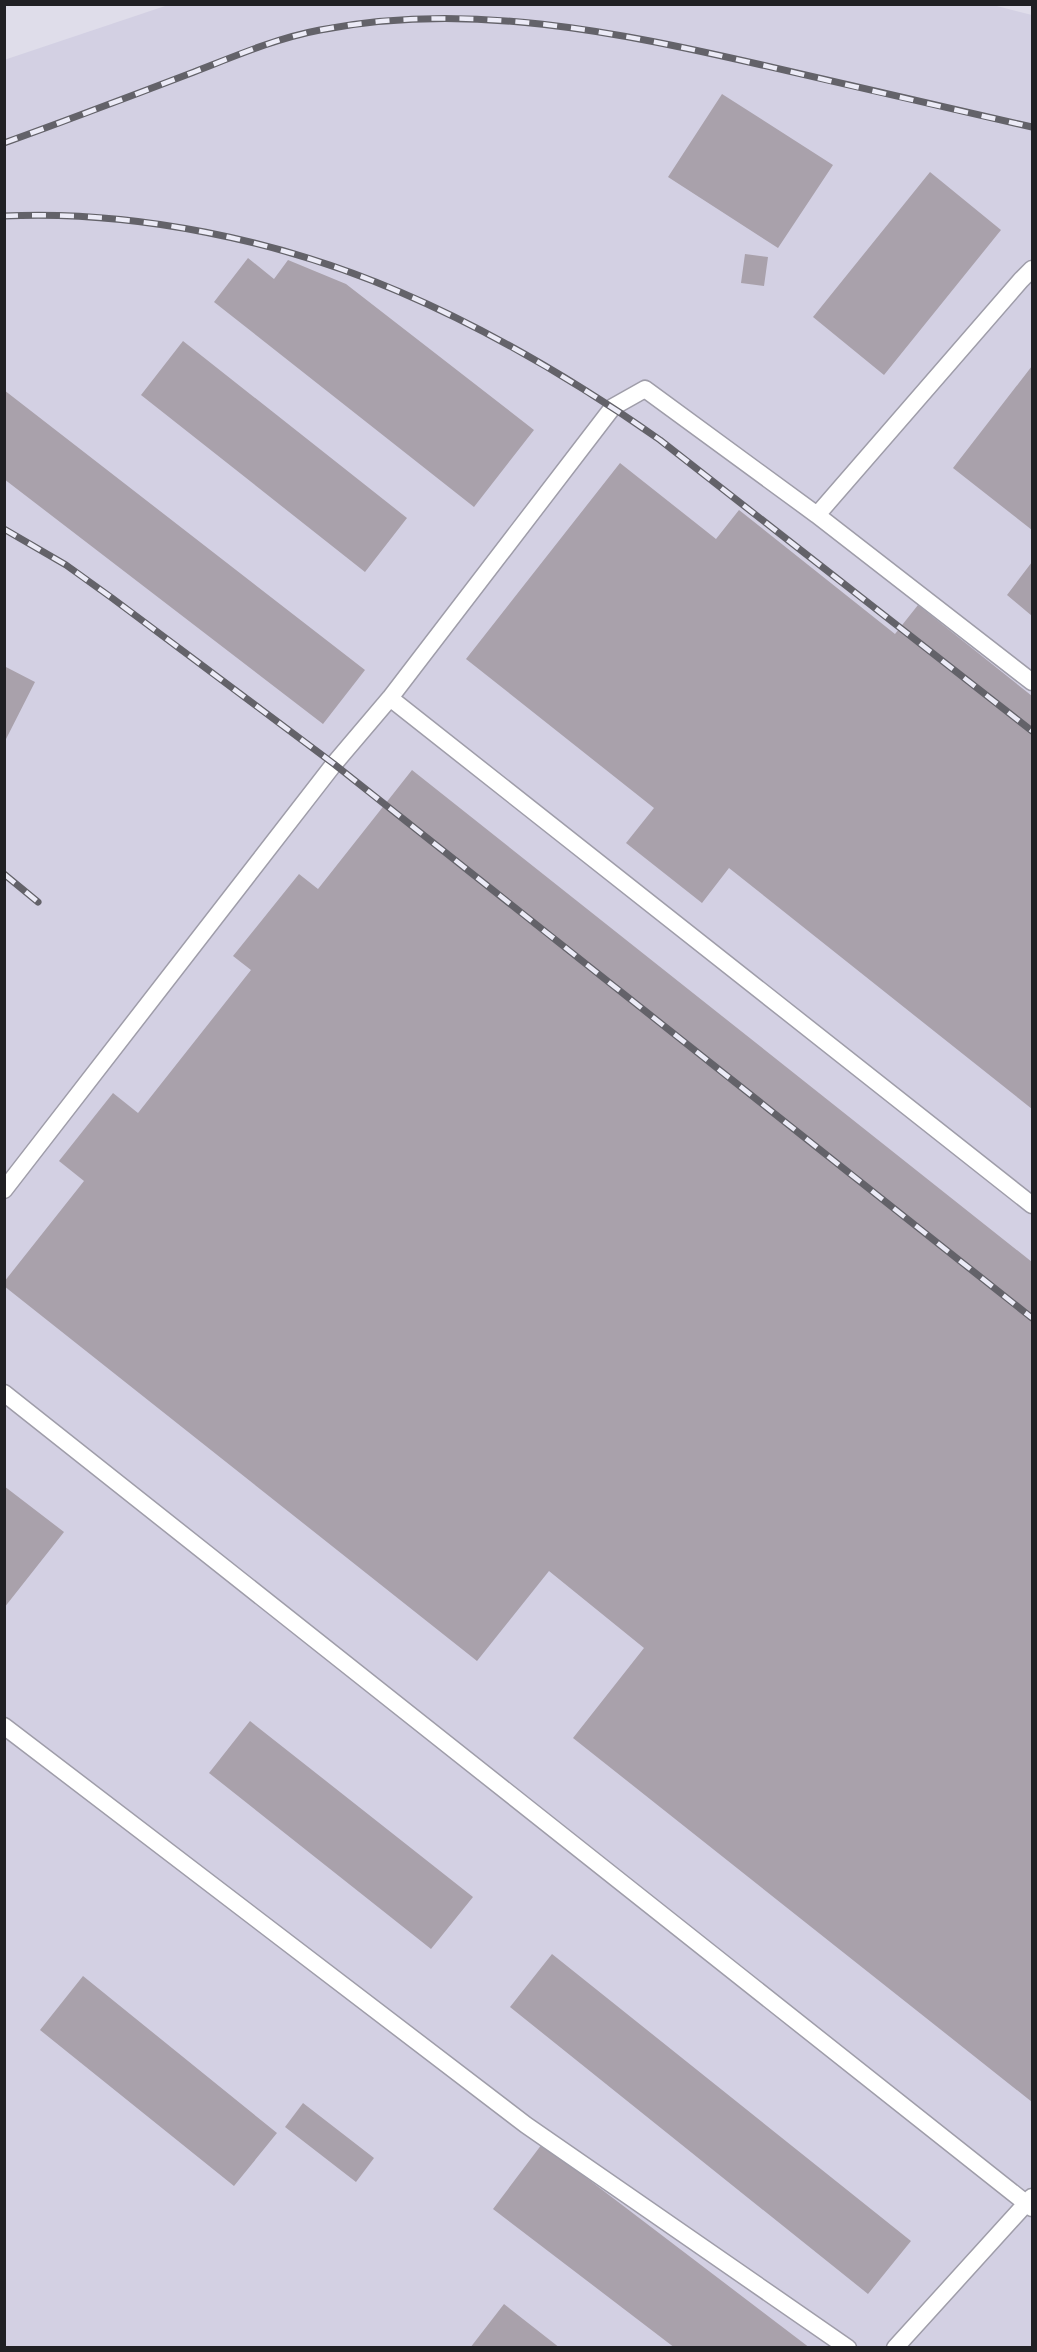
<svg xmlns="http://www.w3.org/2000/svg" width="1037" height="2352" viewBox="0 0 1037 2352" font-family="Literata,serif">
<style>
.built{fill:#d3d0e3}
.building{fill:#a9a1ab}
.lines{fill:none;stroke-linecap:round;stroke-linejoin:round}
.lane-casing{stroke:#9f9da9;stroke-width:19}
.lane{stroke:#fff;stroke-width:16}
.rail-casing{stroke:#636269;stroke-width:7}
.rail{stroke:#ecebf7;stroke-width:4.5;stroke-dasharray:14;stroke-linecap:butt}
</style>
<rect width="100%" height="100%" fill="#dfddea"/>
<!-- built -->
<path class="built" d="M171,4H989L1032,15V2347H5L4,60Z"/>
<!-- building -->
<path class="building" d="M722,94L833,165L778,248L668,177Z
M930,172L1001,230L884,375L813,317Z
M745,254L768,257L764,286L741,283Z
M248,258L274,279L288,260L346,284L534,430L474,507L214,302Z
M183,341L407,518L365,572L141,395Z
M1032,366V530L953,468Z
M4,390L365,670L323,724L4,479Z
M620,463L716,539L739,510L895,634L918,605L1032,696V1109L729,868L702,903L626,843L654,808L466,659Z
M1032,562V616L1007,595Z
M4,666L35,682L4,743Z
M412,770L1032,1262V2102L573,1738L644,1648L549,1571L477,1661L4,1286V1282L84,1181L59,1161L113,1093L138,1113L251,970L233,956L299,874L318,889Z
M4,1486L64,1532L4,1608Z
M250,1721L473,1897L431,1949L209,1773Z
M552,1954L911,2241L868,2294L510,2007Z
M83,1976L277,2133L234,2186L40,2030Z
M303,2103L374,2158L356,2182L285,2127Z
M542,2144L810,2348H675L493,2209Z
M504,2304L560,2348H470Z"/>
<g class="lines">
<!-- lane casing -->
<g class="lane-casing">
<path id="lane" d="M817,515L1021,280L1032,269
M390,698L1032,1205
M4,1190L334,764L390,698L613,407L645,389L817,515L1032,682
M4,1393L1032,2208
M4,1726L526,2125L848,2348
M895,2348L1032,2197"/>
</g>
<!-- lane -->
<use href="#lane" class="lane"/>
<!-- rail casing -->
<g class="rail-casing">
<path id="rail" d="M4,143C68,120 131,96 194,72C235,56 277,38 320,30C469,1 617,32 762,65C852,86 942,107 1032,127
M4,216C135,210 279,240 400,292C489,330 580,384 660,440L1032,731
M4,529L66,565L112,598L334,764L1032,1318
M4,874L38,902"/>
</g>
<!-- rail -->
<use href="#rail" class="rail"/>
</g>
<!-- border -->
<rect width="1037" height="2352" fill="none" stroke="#202024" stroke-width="12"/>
</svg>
